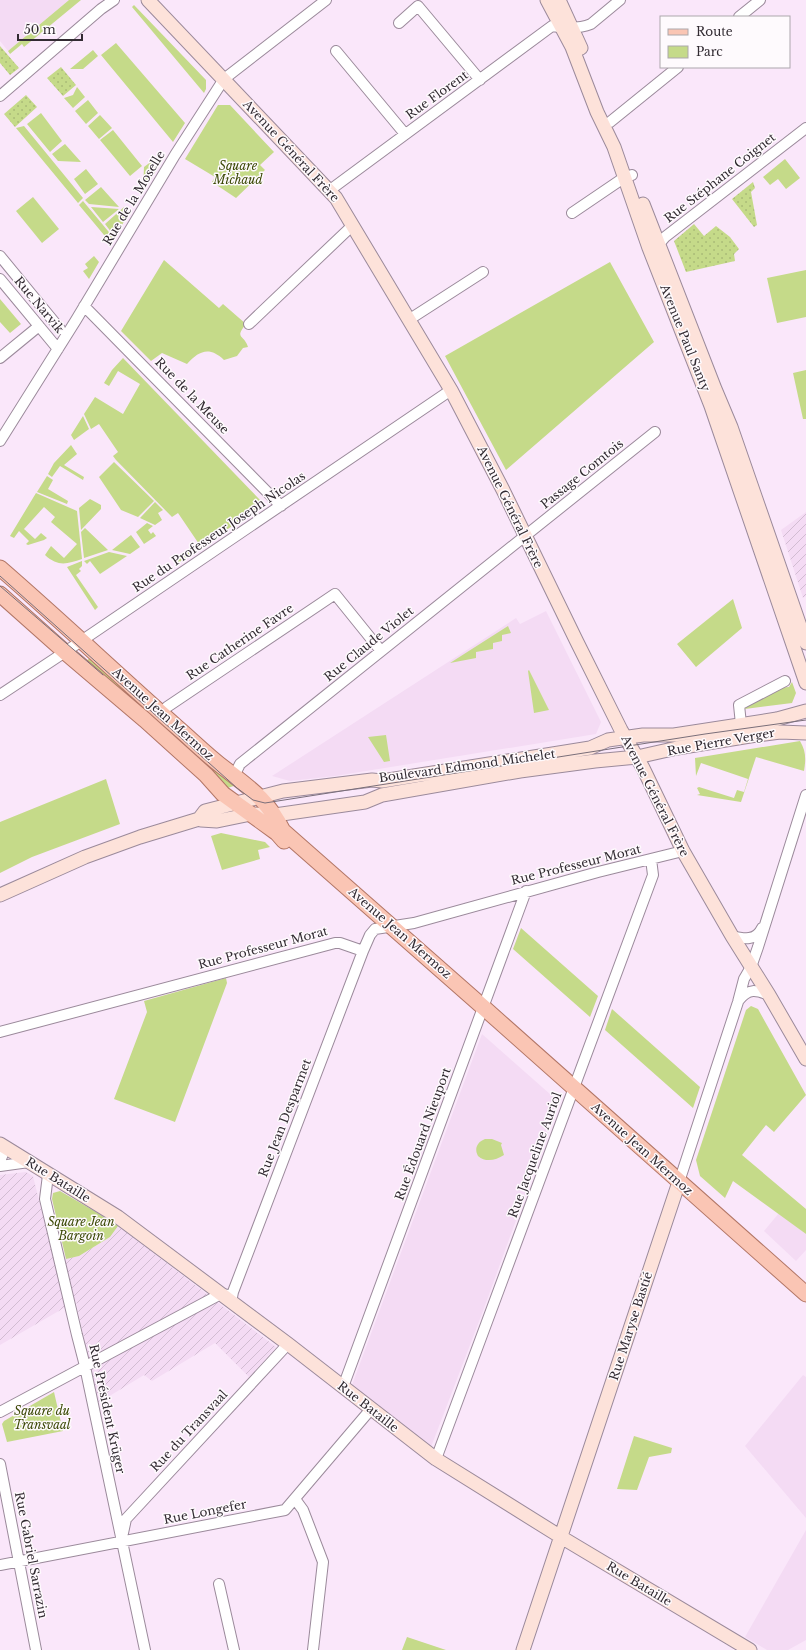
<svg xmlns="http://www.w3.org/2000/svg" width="806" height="1650" viewBox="0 0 806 1650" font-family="'Libre Baskerville',serif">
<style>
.built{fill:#f4dbf4}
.industrial{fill:url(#industrial-furrows)}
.green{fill:#c5da89}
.garden{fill:url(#garden-dots)}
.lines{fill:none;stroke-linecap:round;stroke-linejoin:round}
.street-casing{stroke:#9b8a9b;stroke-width:12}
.secondary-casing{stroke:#9b8a9b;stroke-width:15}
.primary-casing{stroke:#b27666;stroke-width:17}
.street{stroke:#fff;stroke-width:10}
.secondary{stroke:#fde2da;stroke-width:13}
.primary{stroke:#fac5b4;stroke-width:15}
.tram{stroke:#796e79;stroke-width:1}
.labels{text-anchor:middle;stroke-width:3;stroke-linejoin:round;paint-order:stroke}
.street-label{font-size:12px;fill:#322b32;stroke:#fefafd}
.park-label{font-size:12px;font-style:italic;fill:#3c4906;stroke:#fefafd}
</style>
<defs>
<pattern id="industrial-furrows" width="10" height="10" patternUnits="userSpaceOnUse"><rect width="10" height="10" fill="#f4dbf4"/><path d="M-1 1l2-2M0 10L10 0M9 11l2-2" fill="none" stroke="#d2bcd2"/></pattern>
<pattern id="garden-dots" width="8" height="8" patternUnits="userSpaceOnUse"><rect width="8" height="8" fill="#c5da89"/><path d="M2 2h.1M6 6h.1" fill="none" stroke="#ab7" stroke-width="1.8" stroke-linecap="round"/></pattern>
</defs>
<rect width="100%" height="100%" fill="#fae7fa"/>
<!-- built -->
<path class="built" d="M0,0H69L8,51L0,41Z
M546,611L601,722L596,734L335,776L290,781L272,776L516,618L520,624Z
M482,1034L559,1102L483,1311L431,1447L352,1385Z
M779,1213L806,1234V1250L796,1261L764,1231Z
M803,1375L806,1377V1518L745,1446Z
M806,1530V1640L788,1650H767L745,1637Z"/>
<!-- industrial -->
<path class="industrial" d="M806,512V596L803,598L781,530Z
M26,1172L33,1176L54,1261L79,1256L110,1237L118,1226L276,1347L249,1377L215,1343L152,1381L144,1375L98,1403L76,1301L0,1345V1175Z"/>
<!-- green -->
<path class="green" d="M69,0H81L24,47L22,44L10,54L8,51Z
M134,5L206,80V89L204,93L132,7Z
M116,43L185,123L173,142L101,55Z
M93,50L98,56L83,69H70Z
M77,87L85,97L73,108L64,98L73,95Z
M88,100L98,113L86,124L75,111Z
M218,105H230L274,152L260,165L265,170L236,198L212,182L215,177L185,159Z
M41,113L62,141L50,152L27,124Z
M100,115L112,128L99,139L88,126Z
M24,126L83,198L78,203L16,128Z
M113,130L142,166L130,176L100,140Z
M65,144L81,162L58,161L52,154Z
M160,155L163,159L143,192L144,167Z
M785,159L800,178L786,189L778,179L770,185L763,177Z
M86,169L98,184L85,194L74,179Z
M101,187L119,207L89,204L85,200Z
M33,197L59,229L42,243L16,211Z
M83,201L113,237L109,241L79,205Z
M91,207L119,209L103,222Z
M124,207L129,213L115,237L105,224Z
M94,256L99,262L89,279L83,271L88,268L85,264Z
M164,260L219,308L223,304L246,324C234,339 244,334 248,347L243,348L237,356L224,360C209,346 199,351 187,364L162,353L151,361L121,331Z
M610,262L654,342L506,470L445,356Z
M806,270V317L777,323L767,278Z
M0,299L21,324L10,333L0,322Z
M123,358L260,500V507L178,563L176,559L199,544L178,513L172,517L116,460L113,456L118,452L99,424L91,429L84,414L95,397L123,414L140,384L118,371L109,386L104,383L112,370Z
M806,370V419H803L793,373Z
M83,416L89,429L74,440L71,435Z
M71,445L77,454L64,465L84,477L83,480L60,466L52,477L48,474L54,463Z
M114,462L154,501L138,517L121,510L99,477Z
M47,476L53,480L48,489L68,501L67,504L37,492Z
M36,493L77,511L82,559C67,564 58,567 45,555L51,546L64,558L77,544L51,522L55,517L44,507L24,529L35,539L41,533L47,538L44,540L28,545L26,544L29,541L19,531L14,538L10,536Z
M90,499L101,505V509L81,530L79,508Z
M155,502L163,510L158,513L162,520L155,525L140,518Z
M147,523L153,526L148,530L151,534L153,532L156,536L144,544L136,532Z
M85,528L108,550L84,558L81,532Z
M131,535L140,547L130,554L112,550Z
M109,552L127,556L100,574L90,561L87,564L84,561Z
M82,561V566L79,569L81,571L76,575L98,607L95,610L67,567Z
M733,599L742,628L696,667L677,644Z
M508,626L511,633L502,635V641L493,643V649L476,652V658L450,663Z
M92,655L239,784L228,788L85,663Z
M529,670L549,710L534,713L528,671Z
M792,682L796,693L792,703L745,709L744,705L777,688L789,687Z
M386,735L390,761L384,762L368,737Z
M800,741C806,751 806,759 804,771L756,757L741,802L697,795L700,794L697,788L699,787L734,798L737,790L744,792L748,779L701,763L696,776L695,758Z
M106,779L120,824L32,857L0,873V822Z
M221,833L265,842L270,847L258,850L260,859L222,870L211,836Z
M521,928L598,996L590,1017L513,949Z
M226,978L227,983L175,1122L114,1099L147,1012L144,1001Z
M751,1006L758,1009L806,1095L774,1132L766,1125L742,1155L806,1209V1234L733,1181L725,1198L700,1176L696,1160L746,1010Z
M612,1009L700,1087L693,1108L605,1030Z
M485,1139H492L502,1143L501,1145L504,1155C496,1160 486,1163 478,1156C474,1149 477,1142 485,1139Z
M60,1191L96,1212L118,1226L110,1237L79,1256L66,1259L52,1199L53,1193Z
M54,1392L63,1431L7,1442L2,1424L4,1421Z
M634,1436L672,1448L671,1453L649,1457L637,1490L617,1489Z
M407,1637L446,1650H402Z"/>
<!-- garden -->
<path class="garden" d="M0,46L19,68L10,75L0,63Z
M61,67L76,85L63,96L47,78Z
M26,95L37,107L15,127L4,114Z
M753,182L755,188L751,192L757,225L754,227L732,199Z
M694,224L704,236L716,226L730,237L739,249L734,254L735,261L686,272L674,241Z"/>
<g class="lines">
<!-- street casing -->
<g class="street-casing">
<path id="street" d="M739,17L760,0
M399,23L418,6L480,80
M336,51L405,134
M0,96L101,9L114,0
M603,125L610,122L678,67
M330,190L552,26C564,28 579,29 591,24L620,0
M572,213L625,177L632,175
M653,246L659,244L665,237L806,128
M0,256L60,329
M0,279L58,349
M84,306L281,506
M410,319L483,272
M249,324L353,225
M0,358L39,326
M0,441L76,320L175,155L224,79L326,0
M0,695L65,652L451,390
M162,713L167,707L335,594L381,651
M741,724L739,705L785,681
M234,776L240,764L655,432
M732,936C744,939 756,941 762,928
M739,1000C749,988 756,990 769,995
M0,1032L335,943H340L363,951L370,935L375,929L414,923L598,872L683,851
M0,1161L3,1154L4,1146
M0,1166L29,1162
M48,1175L45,1199L77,1335L84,1362L145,1650
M679,1182L738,1002L744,979L751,967L758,947L806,795
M231,1302L233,1292L363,951
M343,1387L526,891
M0,1412L217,1296L221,1294L228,1295
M436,1459L653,875L651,859
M0,1464L36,1650
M295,1499L303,1510L323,1562L313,1650
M123,1533L126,1519L288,1344
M0,1565L285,1510L371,1409
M219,1584L234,1650"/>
</g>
<!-- secondary casing -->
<g class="secondary-casing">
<path id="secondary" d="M148,0L336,198L451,390L503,490L577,642L621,730L643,768L683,851L732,936L769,995L806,1059
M547,0L572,47L597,112L614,147L649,248L711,406L806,683
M559,0L581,48
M643,204L715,389L731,427L806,643
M199,819L201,820L217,821L251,814L275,815L365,802L382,795L520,771L595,761L637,757L677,748L750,736L780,732L806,733
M0,895L85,857L140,837L199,819L205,811L283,791L372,780L382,781L590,748L608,740L643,735H674L777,719L806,711
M0,1144L118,1217L288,1344L436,1459L561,1537L750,1650
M523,1650L679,1182"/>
</g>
<!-- primary casing -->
<g class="primary-casing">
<path id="primary" d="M0,568C60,620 118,675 178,728C193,741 208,756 224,768C251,789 267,799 283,831L483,1007L806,1294
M0,594L65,652L145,720L206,775L223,794L277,833L284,841"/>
</g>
<!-- street -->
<use href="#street" class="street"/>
<!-- secondary -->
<use href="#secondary" class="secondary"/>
<!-- primary -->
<use href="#primary" class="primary"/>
<!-- tram -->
<path class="tram" d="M0,576L237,788L253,800L265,803L705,734L806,720
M0,586L103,675"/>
</g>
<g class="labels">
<!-- street labels -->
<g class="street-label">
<text transform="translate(437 95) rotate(-36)" y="4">Rue Florent</text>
<text transform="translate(291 151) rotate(47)" y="4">Avenue Général Frère</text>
<text transform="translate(720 178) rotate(-38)" y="4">Rue Stéphane Coignet</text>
<text transform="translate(134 198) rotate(-59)" y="4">Rue de la Moselle</text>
<text transform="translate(39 305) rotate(50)" y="4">Rue Narvik</text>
<text transform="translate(685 338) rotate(68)" y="4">Avenue Paul Santy</text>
<text transform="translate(192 396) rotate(46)" y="4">Rue de la Meuse</text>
<text transform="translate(582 474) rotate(-39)" y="4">Passage Comtois</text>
<text transform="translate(510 507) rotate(64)" y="4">Avenue Général Frère</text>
<text transform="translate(219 532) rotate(-34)" y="4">Rue du Professeur Joseph Nicolas</text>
<text transform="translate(240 642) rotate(-34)" y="4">Rue Catherine Favre</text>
<text transform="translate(369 644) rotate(-39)" y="4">Rue Claude Violet</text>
<text transform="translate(163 714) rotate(42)" y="4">Avenue Jean Mermoz</text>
<text transform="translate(721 742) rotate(-10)" y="4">Rue Pierre Verger</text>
<text transform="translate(467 766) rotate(-8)" y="4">Boulevard Edmond Michelet</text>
<text transform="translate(655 796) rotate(63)" y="4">Avenue Général Frère</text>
<text transform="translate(576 865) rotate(-14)" y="4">Rue Professeur Morat</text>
<text transform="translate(400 933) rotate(41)" y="4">Avenue Jean Mermoz</text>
<text transform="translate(263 948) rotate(-15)" y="4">Rue Professeur Morat</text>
<text transform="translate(285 1118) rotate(-69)" y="4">Rue Jean Desparmet</text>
<text transform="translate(423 1134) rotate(-70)" y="4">Rue Édouard Nieuport</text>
<text transform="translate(642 1149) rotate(42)" y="4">Avenue Jean Mermoz</text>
<text transform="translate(535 1155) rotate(-70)" y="4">Rue Jacqueline Auriol</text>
<text transform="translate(58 1180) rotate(32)" y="4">Rue Bataille</text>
<text transform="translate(631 1326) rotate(-72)" y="4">Rue Maryse Bastié</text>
<text transform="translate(368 1407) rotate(38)" y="4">Rue Bataille</text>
<text transform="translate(107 1409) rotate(78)" y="4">Rue Président Krüger</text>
<text transform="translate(189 1431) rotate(-47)" y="4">Rue du Transvaal</text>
<text transform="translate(205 1512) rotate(-11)" y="4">Rue Longefer</text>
<text transform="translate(31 1555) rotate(79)" y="4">Rue Gabriel Sarrazin</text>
<text transform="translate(639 1584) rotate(31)" y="4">Rue Bataille</text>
</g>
<!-- park labels -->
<g class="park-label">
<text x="238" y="170">Square<tspan x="238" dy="14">Michaud</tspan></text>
<text x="81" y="1226">Square Jean<tspan x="81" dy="14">Bargoin</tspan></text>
<text x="42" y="1415">Square du<tspan x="42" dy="14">Transvaal</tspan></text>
</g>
</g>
<!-- legend -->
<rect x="660" y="16" width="130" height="52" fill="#fefafd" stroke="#aca7ac"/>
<rect x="668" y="29" width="20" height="6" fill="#fac5b4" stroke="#aca7ac"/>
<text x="696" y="36" font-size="12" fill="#322b32">Route</text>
<rect x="668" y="46" width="20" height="12" fill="#c5da89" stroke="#aca7ac"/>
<text x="696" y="56" font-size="12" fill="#322b32">Parc</text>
<!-- scale -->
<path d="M18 34v6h64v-6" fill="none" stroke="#322b32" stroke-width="2"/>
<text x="24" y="34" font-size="12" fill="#322b32" stroke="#fefafd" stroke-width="3" paint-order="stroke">50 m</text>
</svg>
